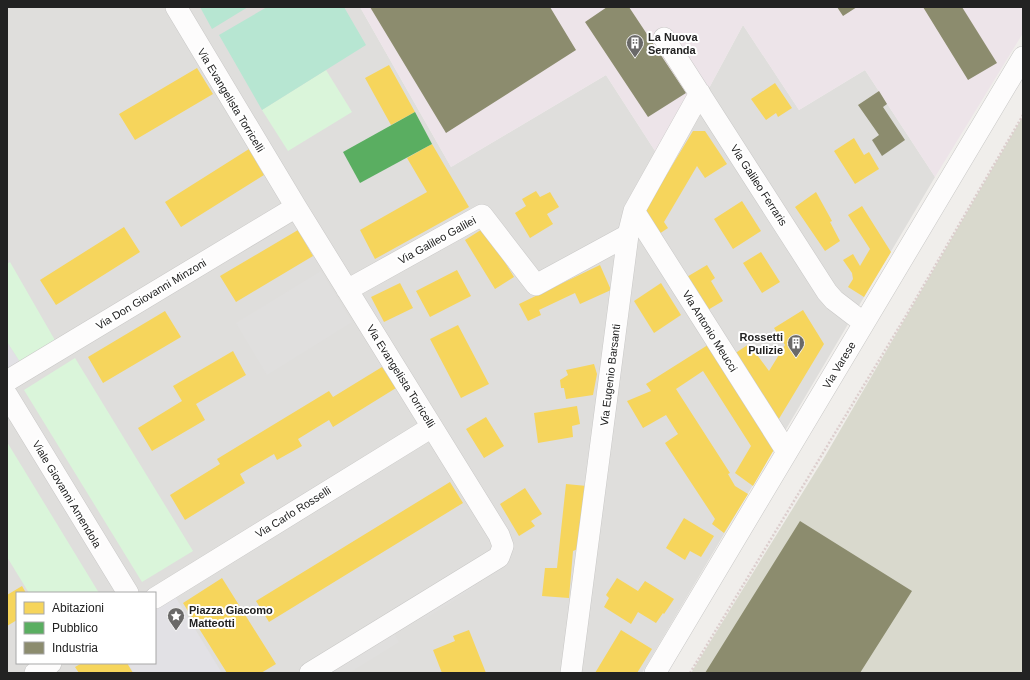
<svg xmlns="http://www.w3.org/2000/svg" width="1030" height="680" viewBox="0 0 1030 680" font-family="Helvetica,sans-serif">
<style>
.residential{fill:#dfdedc;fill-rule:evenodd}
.industrial{fill:#ede4e9}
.construction{fill:#d9d9cd}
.park{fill:#daf5da}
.pitch{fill:#b7e6d2}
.parking{fill:#e0dfde}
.plaza{fill:#e2e1e5}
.homes{fill:#f6d55c}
.public{fill:#5aae61}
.industry{fill:#8c8c6e}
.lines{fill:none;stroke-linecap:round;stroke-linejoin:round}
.street-casing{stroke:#c9c8c7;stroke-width:22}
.path{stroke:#dccecd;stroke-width:2.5;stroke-dasharray:2 2;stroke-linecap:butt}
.street{stroke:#fdfcfc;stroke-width:21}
.labels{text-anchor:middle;stroke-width:4;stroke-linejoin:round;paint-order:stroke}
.poi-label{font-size:11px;font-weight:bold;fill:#222;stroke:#fff;text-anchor:start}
.street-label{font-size:11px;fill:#222;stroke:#fff}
</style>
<rect width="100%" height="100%" fill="#f0eeeb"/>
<!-- residential -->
<path class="residential" d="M7,7H360L451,167L606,75L666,168L743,25L799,110L865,70L935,177L642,673H7ZM17,593H155V663H17Z"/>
<!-- industrial -->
<path class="industrial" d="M360,7H1023V33L935,177L865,70L799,110L743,25L666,168L606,75L451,167Z"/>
<!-- construction -->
<path class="construction" d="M1023,116V673H691L824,458Z"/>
<!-- park -->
<path class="park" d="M326,70L352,112L288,151L262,110Z
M10,262L60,349L25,370L7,342V264Z
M75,358L193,551L142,582L24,390Z
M7,442L99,593H29L7,557Z"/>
<!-- pitch -->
<path class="pitch" d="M200,7H248L212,29Z
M267,7H344L366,45L262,110L219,35Z"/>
<!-- parking -->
<path class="parking" d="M321,271L352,322L267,375L236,323Z
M468,576L475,587L425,619L415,616Z
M389,625L399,642L349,673H312Z"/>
<!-- plaza -->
<path class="plaza" d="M7,342L25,370L7,381Z
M170,588L222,673H134L127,663H155V598Z"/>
<!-- homes -->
<path class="homes" d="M389,65L415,112L391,125L365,78Z
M197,68L213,94L135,140L119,114Z
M775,83L792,108L778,117L776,113L766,120L751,99Z
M693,131H705L727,164L705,178L697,166L664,222L668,228L656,236L642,215Z
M854,138L864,155L869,152L879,169L855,184L834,151Z
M432,144L469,207L375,259L360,230L427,192L407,158Z
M249,149L264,175L181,227L165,202Z
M536,191L540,197L550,192L559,207L547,214L553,224L530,238L515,213L526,206L522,199Z
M816,192L832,221L830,222L840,241L825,251L795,207Z
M742,201L761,231L733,249L714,219Z
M862,206L891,252L864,297L848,287L853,279L852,273L843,260L853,254L860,266L870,249L848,215Z
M124,227L140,252L56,305L40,280Z
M484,228L514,277L495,289L465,240Z
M298,230L313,256L236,302L220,276Z
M761,252L780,282L762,293L743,263Z
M600,265L611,290L580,304L575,293L539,310L541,315L528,321L519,304Z
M707,265L715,278L711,281L723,301L706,311L685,278Z
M457,270L471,296L430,317L416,291Z
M400,283L413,308L384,322L371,297Z
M661,283L681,315L654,333L634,301Z
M803,310L824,344L777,422L734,354L749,344L769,371L785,345L774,328Z
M165,311L181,337L103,383L88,357Z
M458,325L489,384L461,398L430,339Z
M711,343L776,446L753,486L735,473L751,446L703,371L676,389L730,473L728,474L735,486L748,494L724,533L712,524L715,519L665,443L678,434L666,415L643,428L627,401L651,391L646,384Z
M233,351L246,375L196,404L205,420L152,451L138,428L182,401L173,386Z
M594,364L597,374L593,395L566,399L564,388H561L560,380L568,375L566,370Z
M382,367L396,388L333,427L329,420L298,439L302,446L277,460L274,454L240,474L245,483L185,520L170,495L220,464L217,459L329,391L333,397Z
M577,406L580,424L572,426L573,437L538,443L534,413Z
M486,417L504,446L484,458L466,429Z
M450,482L463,503L269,622L256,601Z
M566,484L587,486L580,548L573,551L569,598L542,596L545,568H557Z
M525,488L542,514L531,521L535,526L519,536L500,504Z
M684,518L714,536L701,557L690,551L685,560L666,548Z
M222,578L276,664L261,673H227L183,603Z
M617,578L638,591L645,581L674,599L664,614L663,613L656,623L638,612L631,624L604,607L609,598L606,595Z
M22,586L26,593H17V620L7,626V595Z
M469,630L486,673H442L433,650L455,641L453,636Z
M621,630L652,649L637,673H595Z
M82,663H127L133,673H79L75,667Z"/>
<!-- public -->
<path class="public" d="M415,112L432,144L360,183L343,152Z"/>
<!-- industry -->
<path class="industry" d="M370,7H550L576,50L446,133Z
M607,7H629L686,93L648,117L585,22Z
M837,7H857L843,16Z
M923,7H962L997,63L968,80Z
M879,91L887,104L883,107L905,140L882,156L872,140L879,135L858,105Z
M800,521L912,591L860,673H705Z"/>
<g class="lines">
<!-- street casing -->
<g class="street-casing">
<path id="street" d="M176,7L296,207L499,535L503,546L499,557L310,673
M664,38L827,292L834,300L864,323
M634,211L787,452
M347,290L482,215L536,285L628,235
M7,381L296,207
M7,395L128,593
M155,598L432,427
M35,673L51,663
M571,673L628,235L634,211L700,93
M655,673L1023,57"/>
</g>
<!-- path -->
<path class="path" d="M690,673L907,314L1023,115"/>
<!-- street -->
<use href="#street" class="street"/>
</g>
<!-- icons -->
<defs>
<g id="building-pin" transform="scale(0.9)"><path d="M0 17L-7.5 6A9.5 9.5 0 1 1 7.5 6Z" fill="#6a6968" stroke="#fff"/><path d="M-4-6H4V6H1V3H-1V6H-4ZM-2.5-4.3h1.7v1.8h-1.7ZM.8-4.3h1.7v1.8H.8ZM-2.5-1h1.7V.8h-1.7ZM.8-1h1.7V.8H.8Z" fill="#fff"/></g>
<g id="sight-pin" transform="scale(0.9)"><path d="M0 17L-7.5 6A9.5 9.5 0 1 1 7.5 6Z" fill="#6a6968" stroke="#fff"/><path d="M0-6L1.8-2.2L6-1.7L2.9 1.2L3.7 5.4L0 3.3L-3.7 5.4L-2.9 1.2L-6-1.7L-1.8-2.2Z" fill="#fff"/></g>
</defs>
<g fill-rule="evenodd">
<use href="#building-pin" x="635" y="43"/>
<use href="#building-pin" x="796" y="343"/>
<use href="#sight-pin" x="176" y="616"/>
</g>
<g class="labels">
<!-- poi labels -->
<g class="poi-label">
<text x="648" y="41">La Nuova<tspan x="648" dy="13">Serranda</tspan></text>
<text x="783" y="341" text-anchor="end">Rossetti<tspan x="783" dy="13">Pulizie</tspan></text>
<text x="189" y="614">Piazza Giacomo<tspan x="189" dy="13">Matteotti</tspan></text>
</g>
<!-- street labels -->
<g class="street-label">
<text transform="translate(231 100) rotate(59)" y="4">Via Evangelista Torricelli</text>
<text transform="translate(759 185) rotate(57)" y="4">Via Galileo Ferraris</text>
<text transform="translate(437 240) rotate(-29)" y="4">Via Galileo Galilei</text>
<text transform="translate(151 294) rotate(-31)" y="4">Via Don Giovanni Minzoni</text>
<text transform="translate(710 331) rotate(58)" y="4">Via Antonio Meucci</text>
<text transform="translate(839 365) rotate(-59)" y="4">Via Varese</text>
<text transform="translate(610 375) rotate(-83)" y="4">Via Eugenio Barsanti</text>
<text transform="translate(401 376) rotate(58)" y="4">Via Evangelista Torricelli</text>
<text transform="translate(67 494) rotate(59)" y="4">Viale Giovanni Amendola</text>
<text transform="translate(293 512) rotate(-32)" y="4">Via Carlo Rosselli</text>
</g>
</g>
<!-- border -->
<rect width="1030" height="680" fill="none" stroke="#222222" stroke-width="16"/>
<!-- legend -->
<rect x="16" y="592" width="140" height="72" fill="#ffffff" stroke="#a7a7a7"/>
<rect x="24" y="602" width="20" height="12" fill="#f6d55c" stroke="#a7a7a7"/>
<text x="52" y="612" font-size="12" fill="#222222">Abitazioni</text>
<rect x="24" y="622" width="20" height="12" fill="#5aae61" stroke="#a7a7a7"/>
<text x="52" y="632" font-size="12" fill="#222222">Pubblico</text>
<rect x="24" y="642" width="20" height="12" fill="#8c8c6e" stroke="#a7a7a7"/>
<text x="52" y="652" font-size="12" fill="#222222">Industria</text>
</svg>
